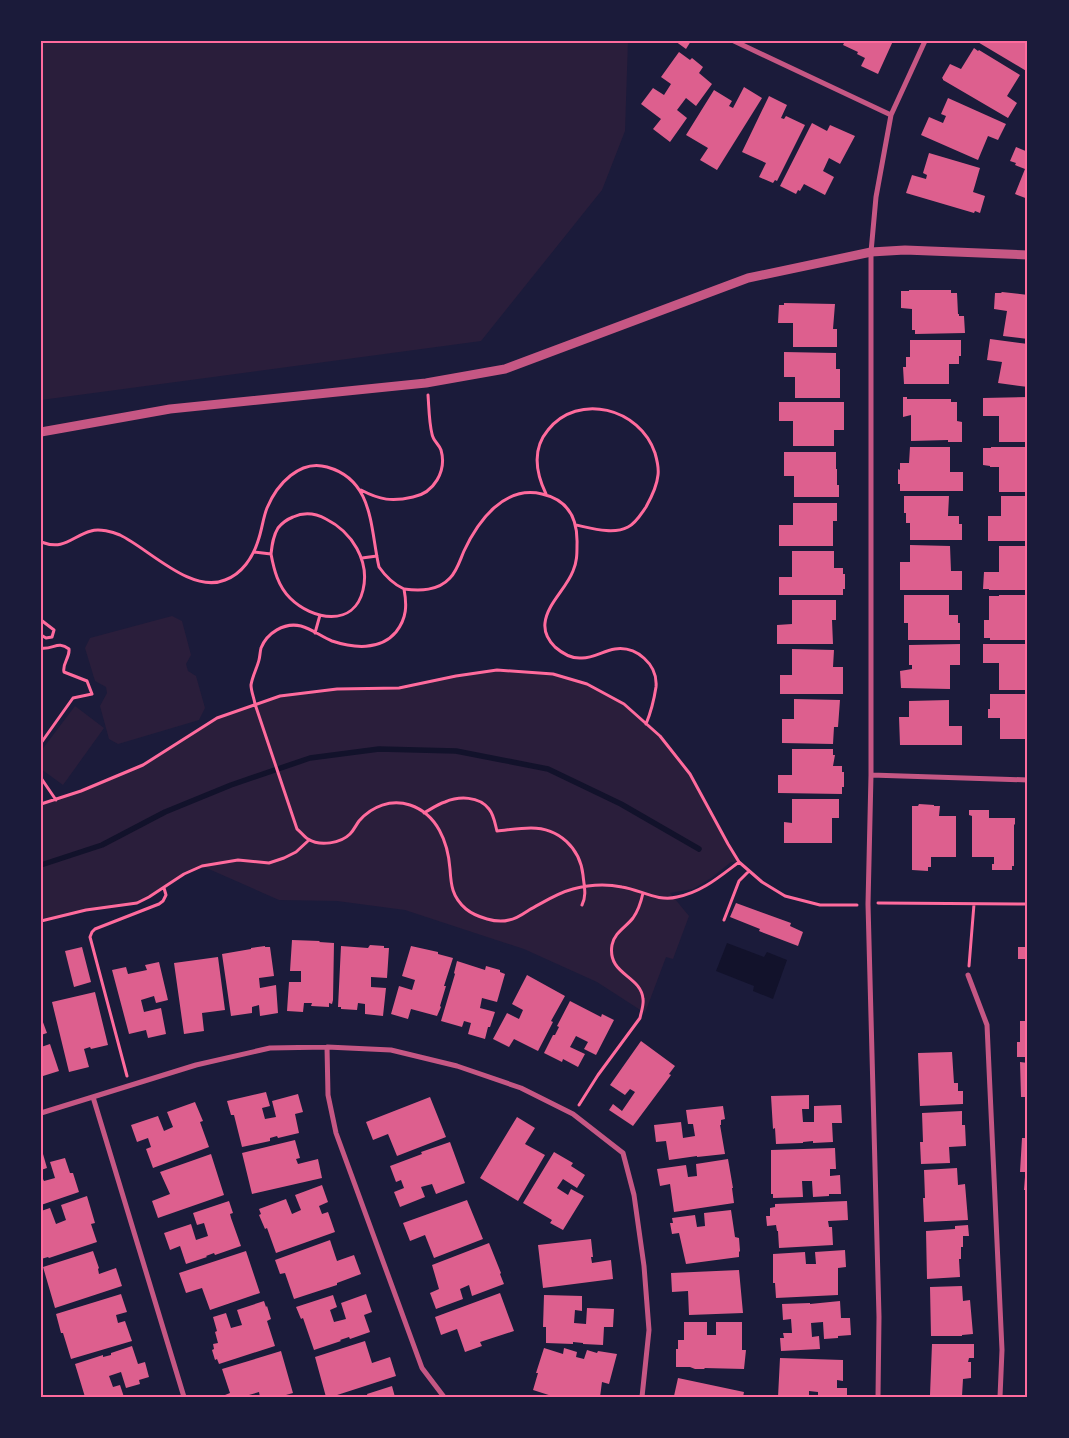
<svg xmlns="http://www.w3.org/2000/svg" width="1069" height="1438" viewBox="0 0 1069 1438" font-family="Quicksand,sans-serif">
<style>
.green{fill:#2a1e3b}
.water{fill:#12122b}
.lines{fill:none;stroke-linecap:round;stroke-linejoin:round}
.stream{stroke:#12122b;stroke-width:5.5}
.building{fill:#dd5f8e}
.path{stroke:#ff6b9d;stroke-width:3}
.minor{stroke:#c65784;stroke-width:5}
.tertiary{stroke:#c65784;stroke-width:9}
.neatline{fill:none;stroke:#ff6b9d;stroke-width:2}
</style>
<rect width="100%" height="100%" fill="#1b1b3a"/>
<!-- green -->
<path class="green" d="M41,41H628L625,131L602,190L481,341L41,400Z
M172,616L182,621L191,655L186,664L188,671L196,676L205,708L199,720L118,744L109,739L100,706L107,693L106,687L95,681L85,648L90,638Z
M497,670L553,674L587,684L624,704L660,736L690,773L739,862H731L711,878L693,889L670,893L689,916L673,959L666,957L645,1013L597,982L524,949L405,910L337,901L279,900L202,866L184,874L137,903L86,910L41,921V804L56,800L143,765L217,718L280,696L337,689L399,688Z
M75,706L104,728L63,785L41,769V751Z"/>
<!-- water -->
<path class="water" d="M727,943L764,957L767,952L787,960L773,999L753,991L754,986L716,971Z"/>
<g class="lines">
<!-- stream -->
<path class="stream" d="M41,865L102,845L165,812L231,785L310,758L379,749L456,751L548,769L621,804L699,849"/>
</g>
<!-- building -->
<path class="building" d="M675,41H691L686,49Z
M845,41H893L878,74L861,66L865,58L857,54L858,52L843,45Z
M976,41H1028V72Z
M974,48L978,51L979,50L1020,75L1007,96L1017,103L1008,118L943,80V79L942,78L950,64L961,69Z
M679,52L690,60L692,58L703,67L699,73L712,84L696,106L686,98L677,110L687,118L670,142L653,129L661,119L641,104L653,88L664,95L671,84L661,77Z
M744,87L762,98L717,170L700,160L708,148L686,135L714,90L732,101L729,106L733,108Z
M769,96L787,105L781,118L784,119L786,116L805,125L777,181L775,180L773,183L759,177L766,163L742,152Z
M948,98L1006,124L998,140L988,136L978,160L921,135L929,117L943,123L946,116L941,114Z
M812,123L827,131L830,125L855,136L840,164L829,158L823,171L834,177L825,195L804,184L800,191L798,190L796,194L780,186Z
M1016,147L1028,152V199L1015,194L1025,169L1015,165L1016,163L1010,161Z
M929,153L980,168L973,192L985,196L980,213L975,211L974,213L906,193L912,175L926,179L927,175L923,173Z
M909,290H951V293H957L958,314H959V316H964L965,333L915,334V330H912V309L901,308V291H909Z
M1002,292L1028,295V339L1003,336L1007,311L994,309L995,293H1001Z
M784,303L835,304L833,329H837V347H793V323H778L779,305H784Z
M990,339L1028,344V387L998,383L1002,362L987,360Z
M910,340H961V356H959V364H949V384H904L903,367H906V357H910Z
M784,352L836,353V369H840V398H795V377H784Z
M903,397H907V399H951V402H957V421L962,422V442H948V440L911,441V415L903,417Z
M1028,397V442H999V416H983V398Z
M779,402H844V430H834V446H793V421H779Z
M910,447H950V472H963V491H900V484H898V469L900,470V463H909Z
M991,447H1028V492H999V467H990V466L983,465V448H991Z
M784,452H836V469H837V485H839V497H794V476H784Z
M904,496H949L948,516H959V524H962V540H910V523H906V513H904Z
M1001,496H1028V541H988V516H1001Z
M793,503H837V521H833V546H779V525H793Z
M910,545L950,546L951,571H962V590H900V562H910Z
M999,546H1028V590H989V589H983L984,572H999Z
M792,551H834V568H843V574H845V589H843V595H779V577H792Z
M904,595H949V615H958V623H960V640H908V623H904Z
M999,595H1028V640H990V638H984V620H989V596H999Z
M792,600H836V620H832L833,644H777V625L792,624Z
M960,644V665H950V689L901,688L900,671L912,669V665H909V645Z
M983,644H1028V690H999V663H983Z
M792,649L834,650L833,667H843V694H780V675H792Z
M990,694H1028V739H1000V718H988V709H990Z
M794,699L840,700L838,727H834L833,744L782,743V719H794Z
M949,700V726H962V745H900L899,717H909V701Z
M792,749H833V755H835L833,766H842V772H844V787H842V794L778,793V775H792Z
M792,799H839V818H832V843H784V822L792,823Z
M919,804L934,805V806H940L939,816H956V857H931V867H928V871L912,870V806H918Z
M969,810H989V818H1015V824L1014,825V866H1012V870H992V864H994V857H972V816L969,815Z
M736,903L791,923L790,926L803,932L798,946L759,931L760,929L730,917Z
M292,940L320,941L319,942L334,943L333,1000L332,1004L329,1003V1007L311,1006L312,1003H304L303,1012L287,1011L289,982H301V971H290Z
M370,945L384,946V948H389L387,978L371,977V987L386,988L383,1016L365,1014V1004L358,1003L357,1010L341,1009V1007H338L341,946L368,948Z
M265,946V947H270L274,976L259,978L260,988L276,985L278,1013L260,1016L259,1005L252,1007V1013L231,1016L222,954L251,949V948Z
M411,946L438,952V954L453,958L444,986H446L440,1006L441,1007L437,1016L411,1009L408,1019L391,1014L399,986L412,990L415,980L402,976Z
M82,947L91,982L74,987L65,951Z
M1018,947H1028V959H1018Z
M218,957L225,1010L202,1013L204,1031L184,1034L174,963Z
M457,961L485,970L486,966L500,970V972L505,974L497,1002L482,998L480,1008L495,1012L490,1027H488L485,1039L468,1034L471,1023L464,1021L462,1027L441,1021L455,974L454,973Z
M159,962L168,1000L156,1003L154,996L141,1000L144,1012L161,1008L166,1034L148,1038L146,1030L129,1034L112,970L126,967L128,974L147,970L145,965Z
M527,975L565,996L551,1021L553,1022L538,1051L514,1039L509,1047L493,1039L507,1013L519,1019L523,1010L512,1004Z
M95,992L108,1045L91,1049L90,1047L84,1049L89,1067L69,1072L52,1002Z
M570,1001L601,1017L602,1014L614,1020L596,1055L584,1049L588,1042L576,1036L570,1047L585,1054L578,1067L563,1059L562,1062L544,1053L553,1035H555L559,1027L557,1026Z
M41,1017L47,1033L41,1035Z
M1020,1021H1028V1057H1017V1042H1020Z
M641,1041L675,1066L669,1074L671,1075L633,1126L609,1110L613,1104L622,1111L635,1092L630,1089L625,1095L610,1085Z
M50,1044L59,1071L43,1076L41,1070V1047Z
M952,1052L954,1083H958V1091H963V1104L920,1106L918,1053Z
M1020,1062L1028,1063V1097H1021Z
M266,1092L270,1106L262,1108L265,1119L276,1117L272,1101L298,1094L303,1112L295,1114L299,1133L278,1138L277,1136L270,1138V1141L242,1147L234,1115H231L227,1101Z
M809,1095V1109H802L803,1122H814V1106L841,1105L842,1123H832L833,1142L813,1143V1141L803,1142V1143L776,1144L775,1128L773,1129L771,1096Z
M430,1097L446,1137L397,1156L388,1134L373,1140L366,1122Z
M195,1102L203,1121L200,1122L209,1147L153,1168L146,1149L151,1147L148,1138L137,1142L131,1125L158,1116L164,1131L173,1127L167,1112Z
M723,1106L725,1119L721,1120V1125H720L725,1154L697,1157V1156L669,1160L666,1141L656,1142L654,1125L681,1122L683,1138L695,1136L693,1124H688L686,1110Z
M962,1111V1125H965L966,1146L949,1147L950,1163L921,1164L920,1142H923L922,1113Z
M517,1117L535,1128L525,1144L545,1155L518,1201L480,1178Z
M1022,1138H1028V1172H1020Z
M295,1140L300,1158L296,1159L298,1164L318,1159L322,1178L252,1194L242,1153Z
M450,1142L465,1183L436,1194L432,1184L421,1187L425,1197L400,1207L394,1192L404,1188L401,1180L396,1182L390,1166L422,1154L421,1152Z
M835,1148L836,1169H830V1176L840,1175L841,1194H829V1196L813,1197L812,1181H802L803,1197L773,1198V1194H771V1150Z
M554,1152L573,1163L571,1166L585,1175L577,1188L563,1179L557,1188L568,1195L571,1189L584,1196L563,1230L550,1223L552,1220L523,1203Z
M41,1154H43L47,1168L41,1170Z
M211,1154L224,1195L158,1218L152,1201L170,1194L160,1172Z
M65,1158L70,1173H73L79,1192L41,1205V1175L44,1181L55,1178L50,1162Z
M728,1159L733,1188H732L734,1203L674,1212L670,1184L660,1186L657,1169L686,1165L688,1177L697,1176L696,1164Z
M957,1168L958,1185L965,1184L968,1220L924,1222L923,1198H925L924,1170Z
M1025,1177H1028V1190H1024Z
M322,1185L328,1202L319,1206L322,1214L328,1212L335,1232L276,1253L267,1228L265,1229L259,1215L261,1214L259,1209L286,1199L292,1214L301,1210L295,1195Z
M87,1196L95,1223L91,1224L97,1242L49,1258L48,1257L41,1259V1211L50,1208L56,1224L66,1220L61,1205Z
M467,1200L483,1239L434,1258L425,1235L410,1241L403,1223Z
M229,1201L233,1213L230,1214L231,1218L241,1246L215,1255L214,1253L206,1256L207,1257L186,1264L180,1246L170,1250L164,1233L191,1224L196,1240L208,1236L204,1223L197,1225L193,1213Z
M847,1201L848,1220L828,1221L829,1227H832L833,1245L779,1248L778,1231H777L776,1225L767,1226L766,1216H770V1208L775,1207V1204Z
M731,1210L735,1237L739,1238L740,1251L739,1252V1257L686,1264L679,1233L672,1234L670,1223H673L672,1218L695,1215L697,1227L705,1226L704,1213Z
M968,1225L969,1236H963V1247H961V1259H959L960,1277L927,1279L926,1231L955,1229V1226Z
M591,1239L593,1257H591L592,1263L611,1260L613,1279L543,1288L538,1245Z
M330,1240L337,1261L354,1255L361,1274L337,1283V1285L294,1299L285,1273L280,1274L275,1260Z
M489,1243L501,1273L500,1274L504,1284L472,1296L469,1285L460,1289L463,1299L436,1309L430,1293L439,1289L432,1265Z
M845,1250L846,1267L838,1268V1295L776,1298L775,1283H773V1254L805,1252L806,1264H816L815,1252Z
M93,1251L99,1268L98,1269L99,1274L116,1268L122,1286L55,1308L43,1267Z
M246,1251L260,1293L210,1310L202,1288L186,1293L179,1273Z
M739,1270L743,1313L689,1315L688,1291L672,1292L671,1273Z
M962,1286L963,1301L970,1300L973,1334L962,1335V1336H931L930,1287Z
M500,1293L514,1331L480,1342L482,1346L465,1352L457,1329L441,1335L435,1317Z
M121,1294L127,1312L116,1315L118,1323L125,1321L132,1341L71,1359L63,1333H61L56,1314Z
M366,1294L372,1312L364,1315L370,1332L350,1339L349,1337L340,1340L341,1341L314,1350L303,1318L301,1319L296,1307L333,1295L337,1307L330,1310L334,1322L346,1319L341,1303Z
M544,1295L582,1296V1311L575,1310L574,1323L586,1324L587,1308L614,1309L613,1327H604L603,1345L583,1344V1343L573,1342V1344L546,1343V1327H543Z
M264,1301L266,1307L267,1306L271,1319L267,1321L275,1346L219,1364L217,1359L215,1360L212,1350L214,1349L213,1344L218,1343L215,1332L217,1331L213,1317L226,1313L231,1328L242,1325L237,1310Z
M840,1301L841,1318H850L851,1335L838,1336V1338L824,1339L823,1322L811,1323L812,1337L819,1336L820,1349L781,1351L780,1338H784L783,1333H792L791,1319L783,1320L782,1304L810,1303V1304Z
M684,1322H707V1335H716V1322H742V1350H746L744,1369L704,1368L705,1369H695L690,1367H676V1349H678V1340H684Z
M365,1341L372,1363L390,1357L396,1376L331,1397H326L315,1357Z
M932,1344H974V1358H969L968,1362H971V1378L963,1379L962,1396L930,1395Z
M132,1346L138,1364L145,1362L149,1377L139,1380L140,1384L126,1388L121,1372L109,1376L113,1387L120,1385L124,1397H85L75,1364L103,1355V1357L111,1355V1353Z
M544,1348L563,1354L564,1348L577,1352L576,1357L584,1359L587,1350L597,1353L598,1351L617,1354L609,1384L602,1382L600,1397H555L533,1390L538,1373H536Z
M281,1351L293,1393L279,1397H260L259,1392L249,1395L250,1397H220L230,1393L222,1369Z
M780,1358L843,1360V1381L837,1380V1388H847V1397H818V1392L809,1391V1397H778Z
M678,1378L744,1392L743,1397H679L674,1396Z
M392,1386L395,1397H368L367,1394Z"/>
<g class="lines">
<!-- path -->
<path class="path" d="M361,490C380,500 392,502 413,497C434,493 447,471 441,450C439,444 433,441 432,434C429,422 429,408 428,395
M546,494C536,473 532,449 548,430C578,392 640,408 655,453C657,460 659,468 658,475C657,486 651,498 646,507C641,514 636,523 628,527C613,535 591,528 576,525
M41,542C65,551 72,536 91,531C99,528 113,532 120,535C149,549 191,594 225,580C242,574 253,557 258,541C262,530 263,518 267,508C277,484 300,459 327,467C374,480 370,528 379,567C386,577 393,584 404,589C407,605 407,618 396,632C380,651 353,648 332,641C322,637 312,629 301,626C284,622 267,633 261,648C260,652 260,656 259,660C257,668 252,677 251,685C251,691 254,698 255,704L297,829C301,832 304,837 308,839C320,847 341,843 350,834C354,830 356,825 359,821C372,806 391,799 410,805C437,814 448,842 450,869C451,885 452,897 466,909C472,914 480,917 487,919C494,921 502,922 509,920C516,919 523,914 529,910C544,902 557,893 573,889C588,885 607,884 622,887C641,890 658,902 677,897C702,892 719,877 739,862
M254,552L271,554C272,545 273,536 278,528C282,523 288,519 293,517C304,512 315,513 326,519C352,532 370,561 363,590C354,628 312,620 290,598C278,586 274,570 271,554
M362,558L377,556
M404,589C420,591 438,591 450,578C457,571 460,560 464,551C478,521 504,485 542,494C569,500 578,520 577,545C577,554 577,562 573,571C566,589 547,604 545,623C544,632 549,641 555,647C563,654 572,659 582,658C594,658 603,651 615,649C636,646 658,664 656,687C654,700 651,712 646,724
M41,620L54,630L52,637L46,638L41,635
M315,633L320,615
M41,648C53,650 58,640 69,649C70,658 62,663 64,672L87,681L92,694L73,698L41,743
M41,778L56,800
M41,804L81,791L143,765L217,718L280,696L337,689L399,688L456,676L497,670L553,674L587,684L624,704L660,736L690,774L728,844L739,862L762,882L785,896L820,905H857
M424,813C431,809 438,804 445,802C459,796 479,796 489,809C494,815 495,824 497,831C508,830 520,828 531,828C559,828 580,848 583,875C584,886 587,895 582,905
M878,903L1028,904
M724,920L739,881L749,871
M41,921L86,910L137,903L149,897L184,874L202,866L238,860L269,863L284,858L296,852L309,840
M969,966L974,904
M127,1076L90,937L92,932L95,929L159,904L163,901L166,895L164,888
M579,1105L598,1075L640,1018C641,1012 644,1005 643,999C641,975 607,975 612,945C614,933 626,927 633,918C638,911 641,902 643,893"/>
<!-- minor -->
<path class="minor" d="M734,41L891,115
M871,775L1028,780
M968,975L987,1025L1002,1350L1000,1397
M327,1047L328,1095L336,1133L422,1368L444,1397
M93,1097L184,1397
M41,1113L196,1065L270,1048L327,1047L391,1050L457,1066L521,1088L573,1114L623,1153L634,1195L644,1266L649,1330L642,1397
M878,1397L879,1317L868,904L871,775V252L876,197L891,115L925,41"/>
<!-- tertiary -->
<path class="tertiary" d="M41,432L170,409L426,383L505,369L748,278L871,252L905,250L1028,255"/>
</g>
<!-- border -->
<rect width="1069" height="1438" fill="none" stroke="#1b1b3a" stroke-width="85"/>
<rect x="42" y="42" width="984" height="1354" class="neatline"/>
</svg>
